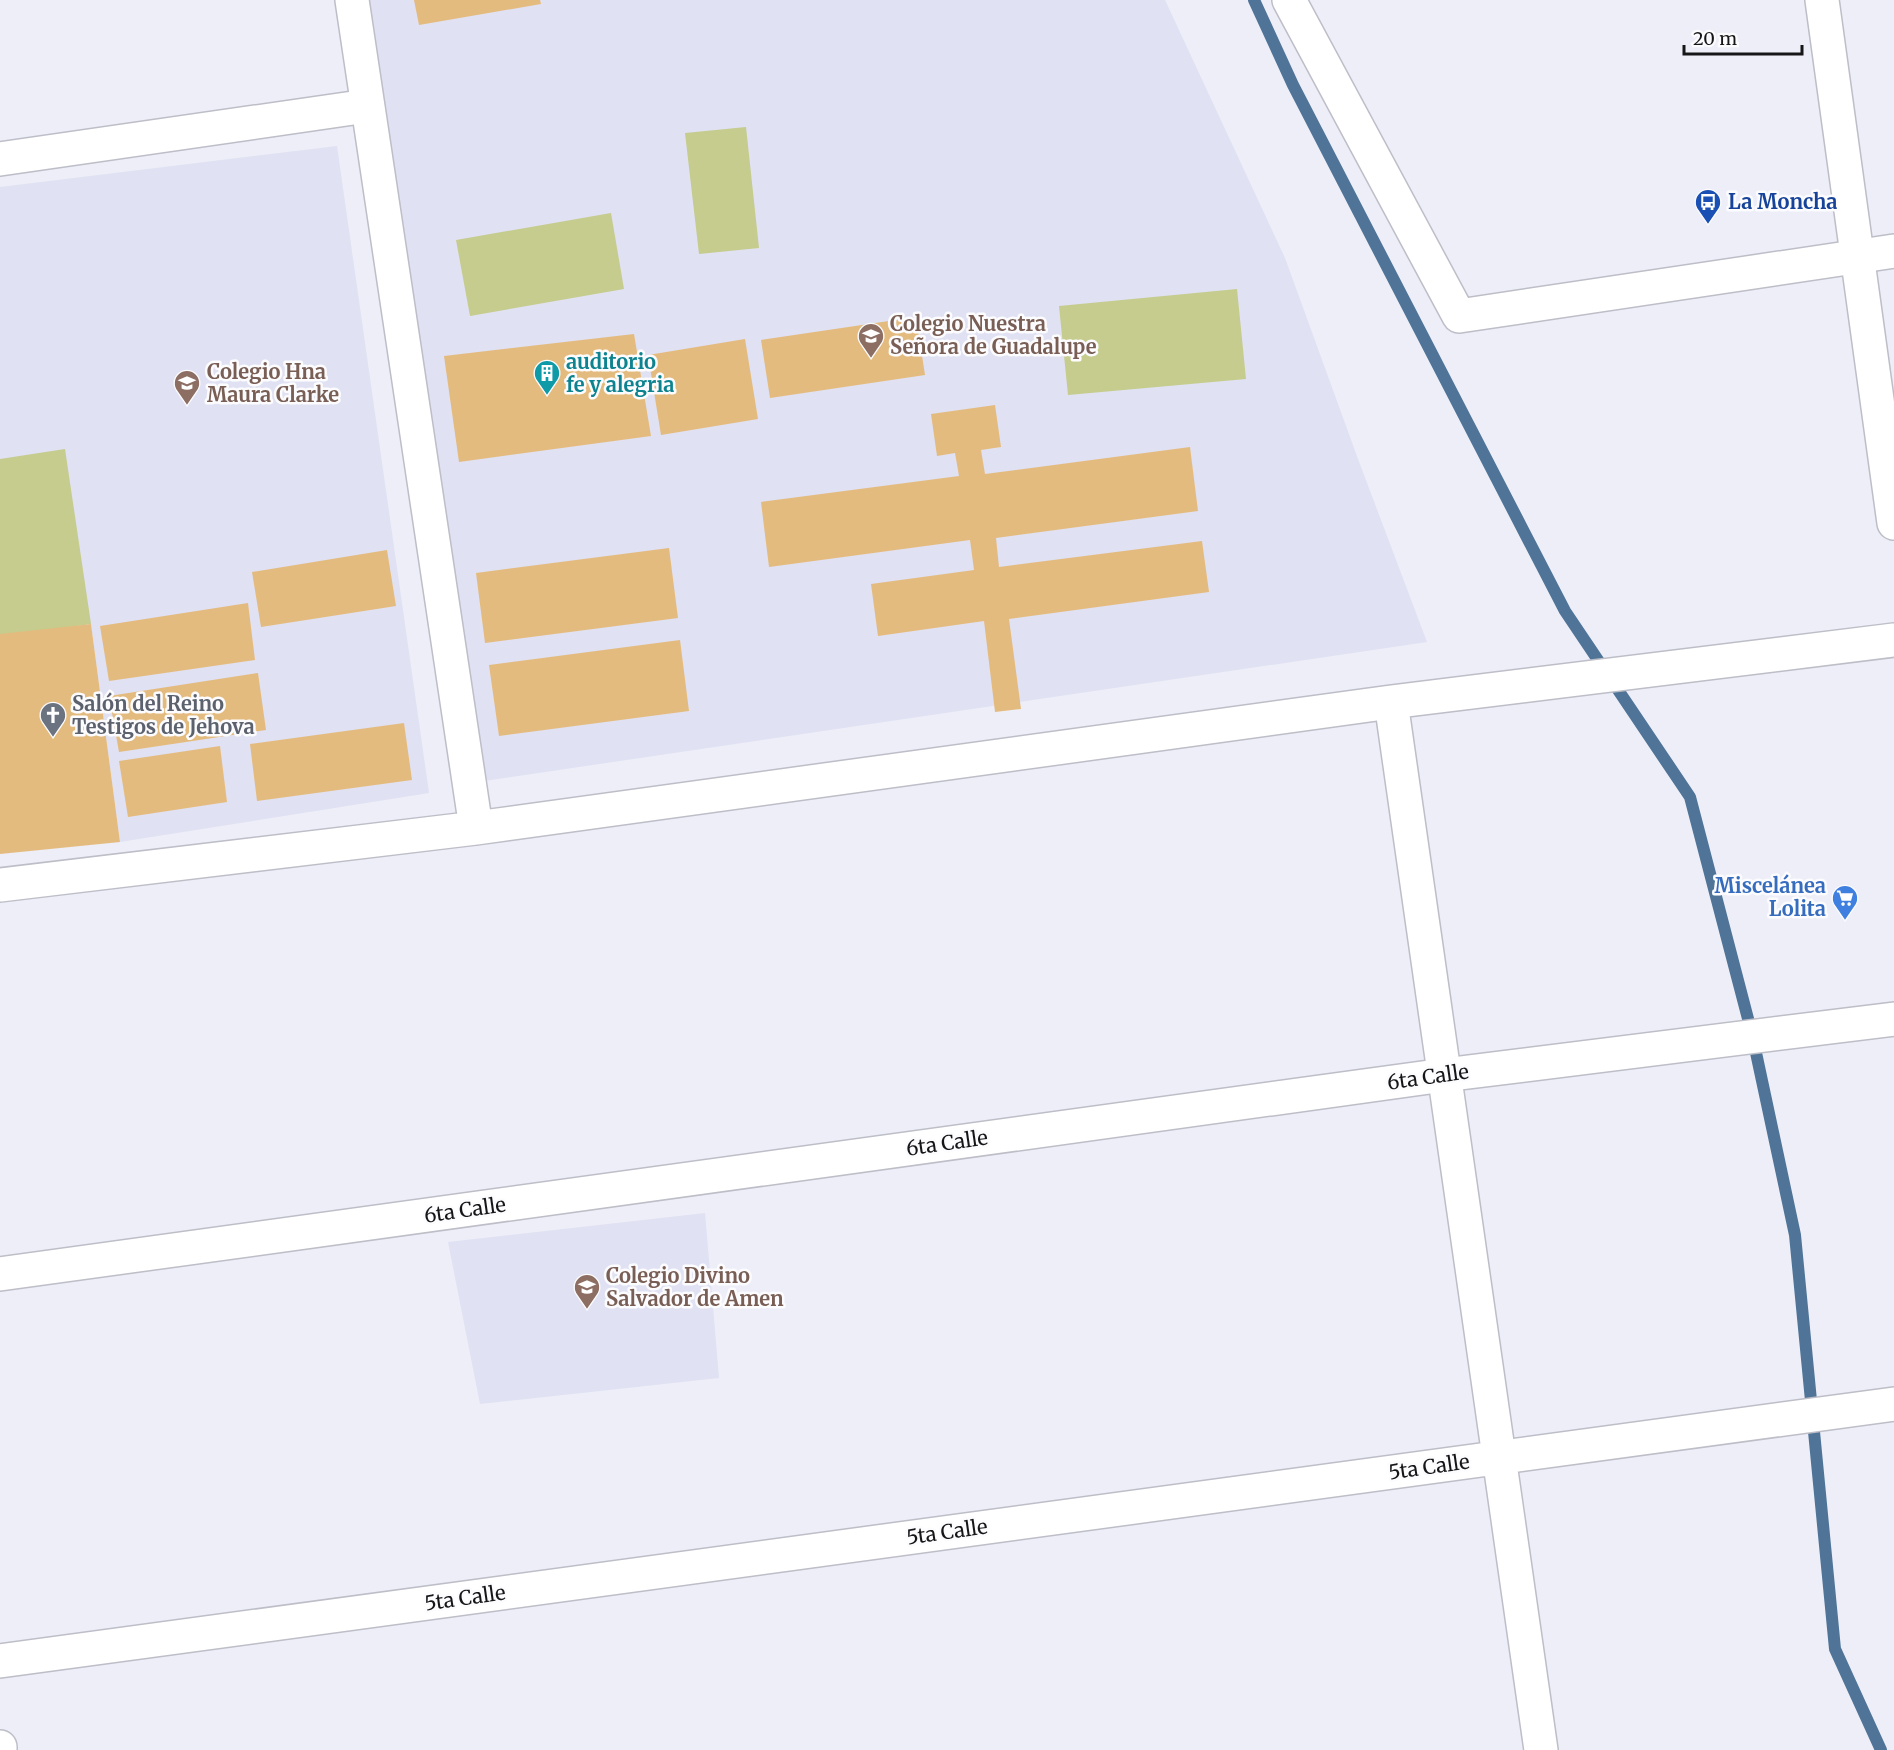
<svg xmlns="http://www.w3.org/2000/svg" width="1894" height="1750" viewBox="0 0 1894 1750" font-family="Merriweather,serif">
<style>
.built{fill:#e0e1f2}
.green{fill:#c5cc8d}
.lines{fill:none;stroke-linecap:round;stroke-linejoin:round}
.stream{stroke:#4f7497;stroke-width:12}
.building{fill:#e4bb7e}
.street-casing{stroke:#bdbec7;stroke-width:36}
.secondary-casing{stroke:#bdbec7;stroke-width:36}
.street{stroke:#fff;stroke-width:33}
.secondary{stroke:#fff;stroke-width:33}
.labels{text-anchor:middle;stroke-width:5;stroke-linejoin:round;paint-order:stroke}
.transit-label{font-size:20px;font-weight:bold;fill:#164399;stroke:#fcfcfe;text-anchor:start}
.education-label{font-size:20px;font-weight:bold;fill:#785e54;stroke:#fcfcfe;text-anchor:start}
.culture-label{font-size:20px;font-weight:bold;fill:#0d838f;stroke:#fcfcfe;text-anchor:start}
.worship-label{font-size:20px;font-weight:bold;fill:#5b616d;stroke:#fcfcfe;text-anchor:start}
.shop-label{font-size:20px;font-weight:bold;fill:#366cbe;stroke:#fcfcfe;text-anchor:end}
.street-label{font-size:20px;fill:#161619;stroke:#fcfcfe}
</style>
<rect width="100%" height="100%" fill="#edeef8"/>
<!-- built -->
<path class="built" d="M367,0H1165L1285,258L1358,459L1427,642L484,781Z
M337,146L429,793L120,842L91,624L0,634V187Z
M705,1213L719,1378L480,1404L448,1242Z"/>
<!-- green -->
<path class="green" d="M746,127L759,248L699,254L685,133Z
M611,213L624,289L470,316L456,240Z
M1237,289L1246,379L1068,395L1059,306Z
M65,449L91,624L0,637V459Z"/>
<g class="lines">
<!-- stream -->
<path class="stream" d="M1254,0L1293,85L1565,611L1690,797L1752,1034L1795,1235L1835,1649L1881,1750"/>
</g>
<!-- building -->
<path class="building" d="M414,0H540L541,4L419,25Z
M916,317L925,375L770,398L761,340Z
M634,334L651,436L459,462L444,356Z
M745,339L758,419L661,435L648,355Z
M995,405L1001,447L981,450L985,474L1190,447L1198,511L996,538L999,567L1202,541L1209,592L1009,619L1021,709L995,712L984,621L878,636L871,584L974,570L970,540L769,567L761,502L959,476L955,453L937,456L931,414Z
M669,548L678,618L485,643L476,573Z
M387,550L396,606L261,627L252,572Z
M248,603L255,660L109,681L100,626Z
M91,624L120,842L0,854V634Z
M680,640L689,711L499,736L489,665Z
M258,673L266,730L119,752L109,696Z
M404,723L412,780L257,801L250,744Z
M220,746L227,802L128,817L119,761Z"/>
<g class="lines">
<!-- street casing -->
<g class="street-casing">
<path id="street" d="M352,0L476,828
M1289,0L1459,316L1894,251
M0,159L367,106
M1391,702L1541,1750
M0,885L476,828L1391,702L1894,640
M0,1661L1894,1404
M0,1747V1750"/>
</g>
<!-- secondary casing -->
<g class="secondary-casing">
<path id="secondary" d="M1822,0L1894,523
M0,1274L1444,1075L1894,1019"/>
</g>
<!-- street -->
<use href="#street" class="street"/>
<!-- secondary -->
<use href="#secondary" class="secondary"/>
</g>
<!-- icons -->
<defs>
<g id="bus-pin" transform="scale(1.35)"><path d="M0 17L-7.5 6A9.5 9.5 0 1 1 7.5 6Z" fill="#1a4fb4" stroke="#fcfcfe"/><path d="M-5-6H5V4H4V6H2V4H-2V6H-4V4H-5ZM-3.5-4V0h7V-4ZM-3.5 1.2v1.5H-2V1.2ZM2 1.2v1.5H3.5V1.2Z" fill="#fff"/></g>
<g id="school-pin" transform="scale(1.35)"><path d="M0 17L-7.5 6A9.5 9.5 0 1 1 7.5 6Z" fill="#8d6e63" stroke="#fcfcfe"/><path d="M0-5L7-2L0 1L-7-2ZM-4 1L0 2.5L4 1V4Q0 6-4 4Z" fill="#fff"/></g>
<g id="building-pin" transform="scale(1.35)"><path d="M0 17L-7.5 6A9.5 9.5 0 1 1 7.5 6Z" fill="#0f9aa8" stroke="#fcfcfe"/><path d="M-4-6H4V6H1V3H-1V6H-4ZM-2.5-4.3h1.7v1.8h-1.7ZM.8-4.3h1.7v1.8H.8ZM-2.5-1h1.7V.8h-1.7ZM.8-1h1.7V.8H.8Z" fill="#fff"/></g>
<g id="church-pin" transform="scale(1.35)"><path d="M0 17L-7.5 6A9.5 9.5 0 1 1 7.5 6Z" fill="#6b7280" stroke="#fcfcfe"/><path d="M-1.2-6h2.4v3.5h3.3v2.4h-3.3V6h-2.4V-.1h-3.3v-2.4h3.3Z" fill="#fff"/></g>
<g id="supermarket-pin" transform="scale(1.35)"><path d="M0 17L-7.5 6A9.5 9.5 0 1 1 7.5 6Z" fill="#3f7fe0" stroke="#fcfcfe"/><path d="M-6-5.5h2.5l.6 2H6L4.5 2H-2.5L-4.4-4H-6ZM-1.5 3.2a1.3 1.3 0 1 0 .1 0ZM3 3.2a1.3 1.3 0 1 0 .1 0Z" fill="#fff"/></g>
</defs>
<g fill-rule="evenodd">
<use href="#bus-pin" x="1708" y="202"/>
<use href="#school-pin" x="871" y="336"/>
<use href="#building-pin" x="547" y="373"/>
<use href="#school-pin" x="187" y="383"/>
<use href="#church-pin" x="53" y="715"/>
<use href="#supermarket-pin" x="1845" y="898"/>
<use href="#school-pin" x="587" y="1287"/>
</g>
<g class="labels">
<!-- transit labels -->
<g class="transit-label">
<text x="1728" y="209">La Moncha</text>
</g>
<!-- education labels -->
<g class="education-label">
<text x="890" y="331">Colegio Nuestra<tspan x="890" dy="23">Señora de Guadalupe</tspan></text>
<text x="207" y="379">Colegio Hna<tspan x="207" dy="23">Maura Clarke</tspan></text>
<text x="606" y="1283">Colegio Divino<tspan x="606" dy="23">Salvador de Amen</tspan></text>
</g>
<!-- culture labels -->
<g class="culture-label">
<text x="566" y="369">auditorio<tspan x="566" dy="23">fe y alegria</tspan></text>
</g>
<!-- worship labels -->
<g class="worship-label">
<text x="72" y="711">Salón del Reino<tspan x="72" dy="23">Testigos de Jehova</tspan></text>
</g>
<!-- shop labels -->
<g class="shop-label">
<text x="1826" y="893">Miscelánea<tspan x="1826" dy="23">Lolita</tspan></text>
</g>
<!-- street labels -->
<g class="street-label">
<text transform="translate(1428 1077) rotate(-8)" y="7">6ta Calle</text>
<text transform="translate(947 1143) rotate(-8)" y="7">6ta Calle</text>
<text transform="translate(465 1210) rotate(-8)" y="7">6ta Calle</text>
<text transform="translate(1429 1467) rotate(-8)" y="7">5ta Calle</text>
<text transform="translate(947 1532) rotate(-8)" y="7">5ta Calle</text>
<text transform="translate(465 1598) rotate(-8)" y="7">5ta Calle</text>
</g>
</g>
<!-- scale -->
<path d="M1684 45v9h118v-9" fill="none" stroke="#161619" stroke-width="3"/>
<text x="1693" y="45" font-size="18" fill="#161619" stroke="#fcfcfe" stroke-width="4.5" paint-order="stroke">20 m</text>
</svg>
